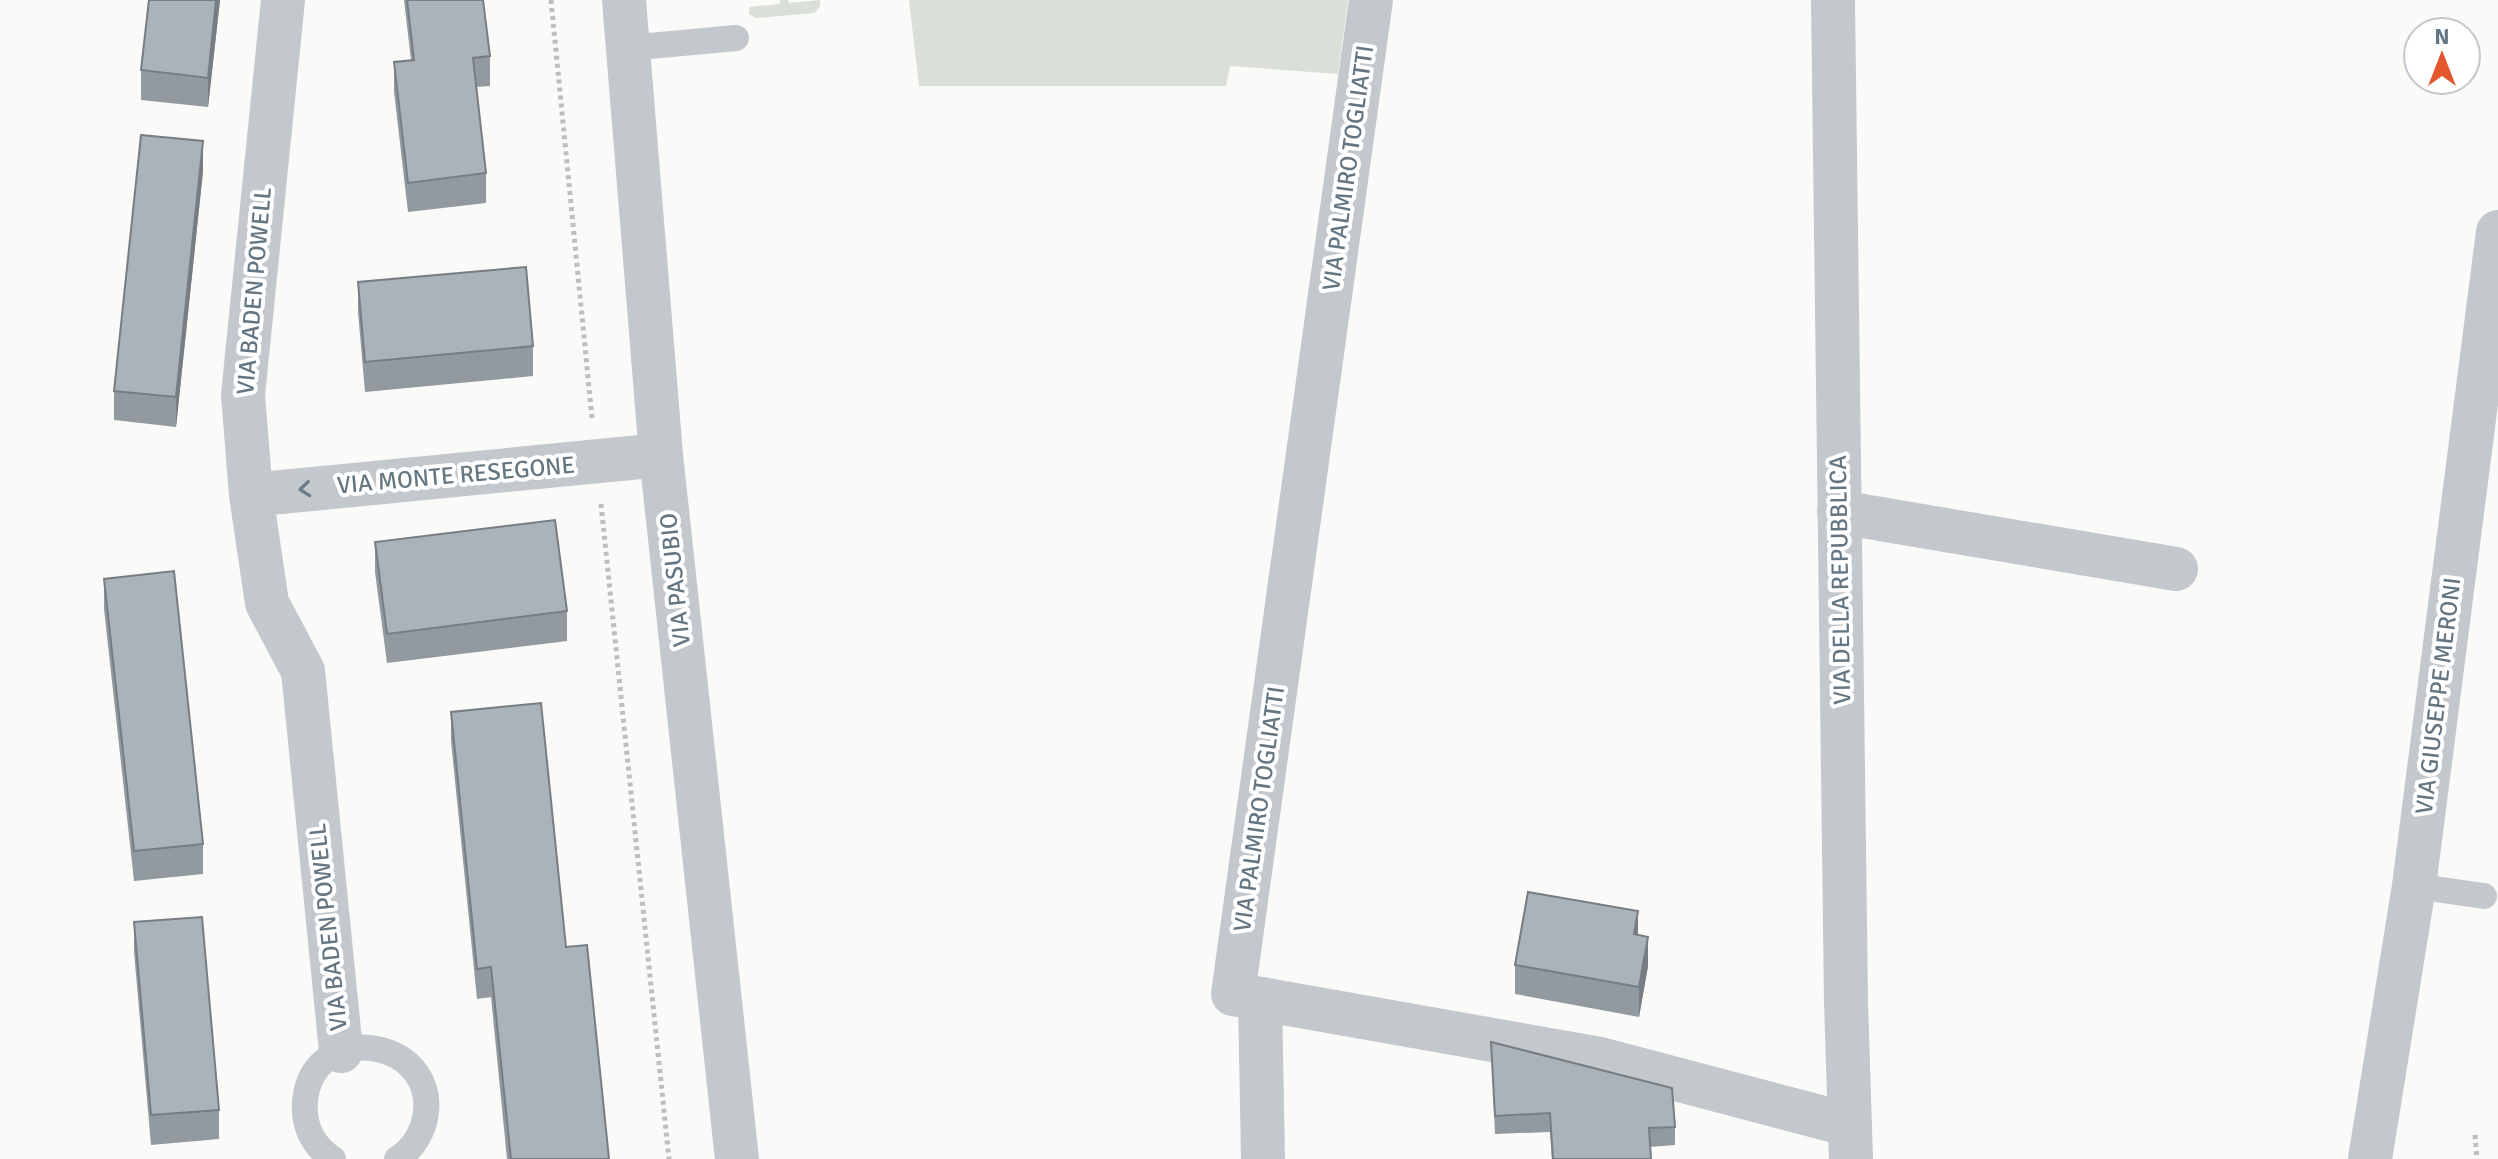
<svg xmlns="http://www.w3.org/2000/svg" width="2498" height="1159" viewBox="0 0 2498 1159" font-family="Signika,sans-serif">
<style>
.green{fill:#dadfd7}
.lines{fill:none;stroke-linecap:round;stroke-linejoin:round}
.path{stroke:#bbbfc2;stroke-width:5;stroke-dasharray:4 4;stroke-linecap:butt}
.service{stroke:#c3c8cc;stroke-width:26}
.minor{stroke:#c3c8cc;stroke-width:44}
.tertiary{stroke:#c3c8cc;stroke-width:44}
.wall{fill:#929a9f}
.shaded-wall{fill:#777d82}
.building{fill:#aab3b9;stroke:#777d82;stroke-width:2}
.oneway{stroke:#6a7a87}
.labels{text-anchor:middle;stroke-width:8;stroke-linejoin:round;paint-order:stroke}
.street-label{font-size:24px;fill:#657683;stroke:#fff}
</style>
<rect width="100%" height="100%" fill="#fafaf8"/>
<!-- green -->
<path class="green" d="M780,0H788L789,3L820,0V6L815,13L756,18L749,14V7L780,4Z
M909,0H1348L1338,74L1230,66L1226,86H919Z"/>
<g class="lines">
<!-- path -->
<path class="path" d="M551,0L592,418
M601,504L669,1159
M2475,1135L2477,1159"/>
<!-- service -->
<path class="service" d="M628,48L736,38
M2414,886L2484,896
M333,1159C313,1146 303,1126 305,1101C313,1015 449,1040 423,1126C418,1140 410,1151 397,1159"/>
<!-- minor -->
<path class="minor" d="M283,0L243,395L251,495L267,603L303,671L341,1051
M624,0L661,455L737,1159
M1371,0L1233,994L1600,1059L1850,1125
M251,495L661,455
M1839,512L2176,569
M1260,999L1263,1159
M2370,1159L2414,886L2498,232"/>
<!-- tertiary -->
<path class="tertiary" d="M1833,0L1846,1002L1851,1159"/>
</g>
<!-- wall -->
<path class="wall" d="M149,0H220L208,107L141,100V70Z
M404,0H483L490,56V86L476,87L486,173V203L408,212L394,92V62L411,60Z
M203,171L176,427L114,420V391Z
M358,282L533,346V376L365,392L358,312Z
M375,542L567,611V641L387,663L375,572Z
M104,579L203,844V874L134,881L104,609Z
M451,712L566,947L609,1159H507L491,997L477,999L451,741Z
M134,922L219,1110V1139L151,1145L134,952Z
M1638,935L1648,966L1639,1017L1515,994V965Z
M1491,1042L1675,1127V1145L1650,1147L1651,1159H1552L1550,1132L1495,1134Z"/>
<!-- shaded-wall -->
<path class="shaded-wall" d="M216,0H220L208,107V78Z
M203,141V171L176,427V397Z
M1638,911V941L1634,934Z
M1648,937V966L1639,1017V987Z"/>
<!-- building -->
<path class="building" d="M149,0H216L208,78L141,70Z
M407,0H483L490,56L473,58L486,173L408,183L394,62L414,60Z
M141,135L203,141L176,397L114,391Z
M526,267L533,346L365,362L358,282Z
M555,520L567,611L387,634L375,542Z
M174,571L203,844L134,851L104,579Z
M541,703L566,947L587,945L609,1159H511L491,967L477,969L451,712Z
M1528,892L1638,911L1634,934L1648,937L1639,987L1515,965Z
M202,917L219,1110L151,1115L134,922Z
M1491,1042L1672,1088L1675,1127L1649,1128L1651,1159H1553L1550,1113L1495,1116Z"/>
<!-- one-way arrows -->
<defs><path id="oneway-chevron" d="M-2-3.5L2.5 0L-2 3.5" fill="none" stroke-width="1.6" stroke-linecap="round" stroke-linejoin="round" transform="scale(2)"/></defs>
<use class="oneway" href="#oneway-chevron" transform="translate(305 489) rotate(174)"/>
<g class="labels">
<!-- street labels -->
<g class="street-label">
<text transform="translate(1348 168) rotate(-82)" y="8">VIA PALMIRO TOGLIATTI</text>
<text transform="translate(254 291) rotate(-85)" y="8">VIA BADEN POWELL</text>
<text transform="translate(456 475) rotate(-5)" y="8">VIA MONTE RESEGONE</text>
<text transform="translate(675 580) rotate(-96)" y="8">VIA PASUBIO</text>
<text transform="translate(1840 580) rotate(-91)" y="8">VIA DELLA REPUBBLICA</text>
<text transform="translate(2438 696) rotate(-83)" y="8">VIA GIUSEPPE MERONI</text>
<text transform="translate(1259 809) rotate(-82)" y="8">VIA PALMIRO TOGLIATTI</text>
<text transform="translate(328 927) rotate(-96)" y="8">VIA BADEN POWELL</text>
</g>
</g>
<!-- north arrow -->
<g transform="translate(2442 56)"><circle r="38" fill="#ffffff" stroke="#c1c8cd" stroke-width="2"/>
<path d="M0-6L14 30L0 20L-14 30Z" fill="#e4572e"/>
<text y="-12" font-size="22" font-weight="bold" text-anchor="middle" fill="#657683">N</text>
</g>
</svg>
